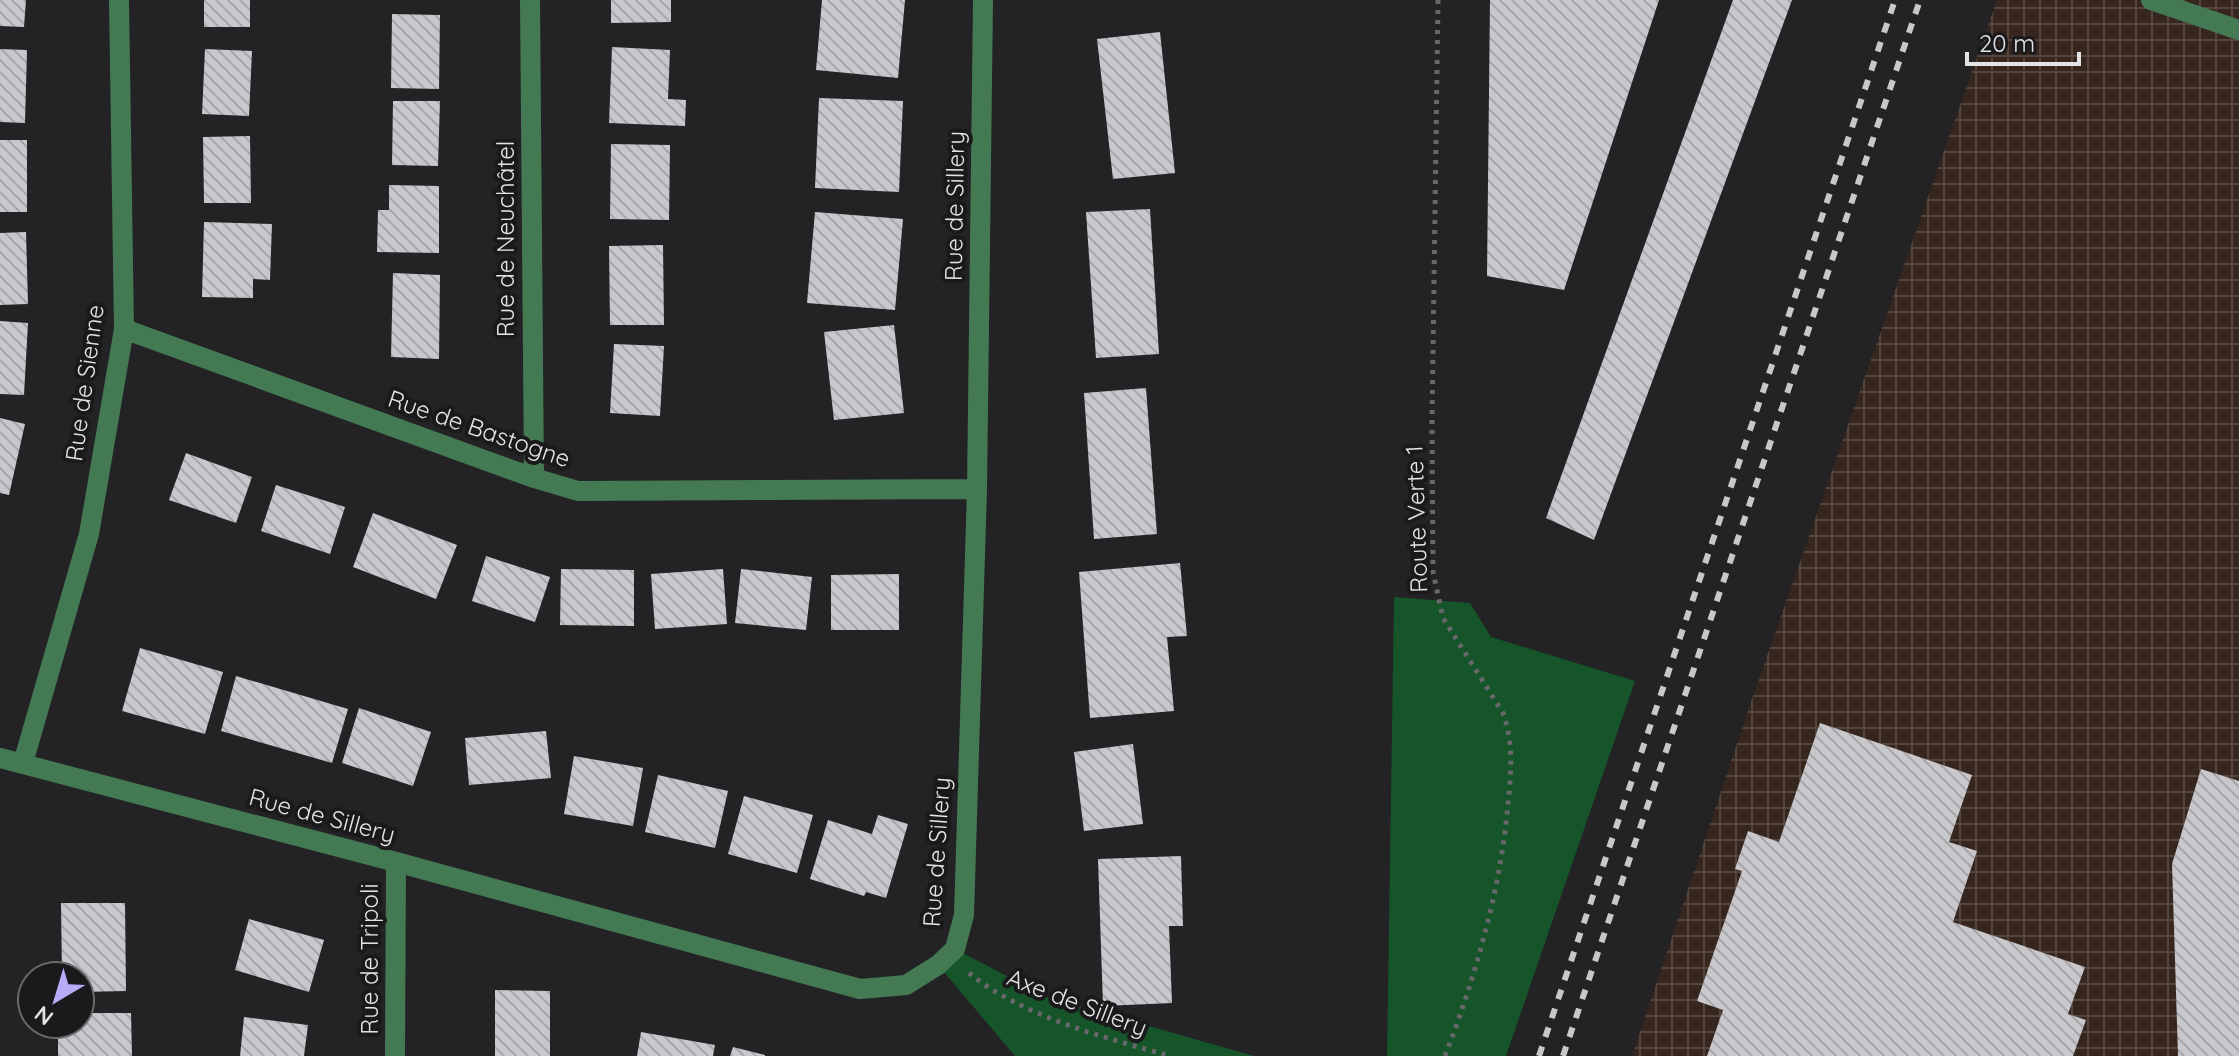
<svg xmlns="http://www.w3.org/2000/svg" width="2239" height="1056" viewBox="0 0 2239 1056" font-family="Quicksand,sans-serif">
<style>
.industrial{fill:url(#industrial-grid)}
.green{fill:#155529}
.building{fill:url(#building-back-hatch)}
.lines{fill:none;stroke-linecap:round;stroke-linejoin:round}
.path{stroke:#68676a;stroke-width:5;stroke-dasharray:4 6;stroke-linecap:butt}
.minor{stroke:#447a53;stroke-width:20}
.rail{stroke:#c8c8ca;stroke-width:6;stroke-dasharray:10 10;stroke-linecap:butt}
.labels{text-anchor:middle;stroke-width:8;stroke-linejoin:round;paint-order:stroke}
.street-label{font-size:24px;fill:#e3e3e5;stroke:#1a191c}
</style>
<defs>
<pattern id="industrial-grid" width="8" height="8" patternUnits="userSpaceOnUse" patternTransform="scale(2)"><rect width="8" height="8" fill="#37261d"/><path d="M0 4h8M4 0v8" fill="none" stroke="#54453e"/></pattern>
<pattern id="building-back-hatch" width="6" height="6" patternUnits="userSpaceOnUse" patternTransform="scale(2)"><rect width="6" height="6" fill="#c8c7cb"/><path d="M-1 5l2 2M0 0l6 6M5-1l2 2" fill="none" stroke="#a7a6aa"/></pattern>
</defs>
<rect width="100%" height="100%" fill="#232225"/>
<!-- industrial -->
<path class="industrial" d="M1997,0H2239V1056H1632L1752,699Z"/>
<!-- green -->
<path class="green" d="M1394,597L1470,603L1491,637L1635,681L1506,1056H1387Z
M955,949L1047,997L1254,1056H1015L938,965Z"/>
<!-- building -->
<path class="building" d="M0,0H26L24,27L0,26Z
M204,0H250V27H204Z
M611,0H671V22L611,23Z
M822,0H905L898,78L816,70Z
M1490,0H1659L1564,290L1487,276Z
M1733,0H1792L1594,540L1546,518Z
M392,14L440,15L439,89L391,88Z
M1160,32L1175,173L1113,179L1097,39Z
M612,47L670,50L668,99L686,100L685,126L609,123Z
M0,49L27,50L25,123L0,122Z
M205,49L252,51L249,116L202,114Z
M819,98L903,101L899,192L815,188Z
M393,101H440L438,166L392,165Z
M250,136L251,203H204L203,137Z
M0,140H27V212H0Z
M611,144L670,145L669,220L610,219Z
M389,185L439,186V253L377,252L378,210H389Z
M1150,209L1159,354L1096,358L1086,212Z
M815,212L903,219L895,310L807,303Z
M204,222L272,224L270,280L253,279V298L202,297Z
M26,232L28,304L0,305V233Z
M663,245L664,325H610L609,246Z
M393,273L440,275L439,359L391,357Z
M0,321L28,323L24,395L0,394Z
M894,325L904,413L834,420L824,332Z
M614,344L664,346L660,416L610,413Z
M1146,388L1157,534L1094,539L1084,393Z
M0,418L25,424L9,495L0,493Z
M186,453L252,477L236,523L169,500Z
M276,485L345,507L330,554L261,531Z
M373,513L457,545L436,599L353,567Z
M486,556L550,577L535,622L472,601Z
M1180,563L1187,636L1167,637L1174,711L1090,718L1079,572Z
M561,569L634,570V626L560,625Z
M723,569L727,624L655,629L651,574Z
M741,569L812,577L806,630L735,623Z
M899,574V630H831V575Z
M140,648L223,672L205,734L122,711Z
M236,676L348,709L332,763L221,731Z
M359,708L431,732L413,786L342,763Z
M1820,723L1972,775L1949,842L1977,851L1953,922L2085,967L2068,1014L2086,1020L2073,1056H1707L1723,1010L1697,1001L1742,871L1735,869L1748,831L1779,842Z
M546,731L551,778L469,785L465,738Z
M1133,744L1143,824L1084,831L1074,752Z
M574,756L643,768L633,826L564,814Z
M2201,769L2239,781V1056H2178L2172,864Z
M658,775L728,791L715,848L645,832Z
M744,796L813,815L797,873L728,854Z
M878,815L908,824L886,898L866,892L864,896L810,879L828,820L872,834Z
M1181,856L1183,926H1169L1172,1003L1103,1006L1098,859Z
M61,903H125L126,991L80,992V976H62Z
M249,919L324,940L309,992L235,970Z
M495,990L550,991V1056H495Z
M80,1013H131L132,1056H58V1024H80Z
M244,1017L308,1025L304,1056H240Z
M641,1032L715,1045L713,1056H637Z
M733,1047L765,1055V1056H730Z"/>
<g class="lines">
<!-- path -->
<path class="path" d="M1438,0L1432,422L1433,572L1443,618L1503,713C1514,743 1511,774 1508,805C1500,891 1476,975 1445,1056
M969,973C1021,1016 1106,1038 1170,1056"/>
<!-- minor -->
<path class="minor" d="M530,0L534,478
M2151,0L2239,30
M124,329L534,478L578,491L977,489
M0,758L396,862L860,989L906,985L938,965L955,949L964,915L977,489L983,0
M23,763L89,534L124,329L119,0
M395,1056L396,862"/>
<!-- rail -->
<path class="rail" d="M1539,1056L1895,0
M1563,1056L1920,0"/>
</g>
<g class="labels">
<!-- street labels -->
<g class="street-label">
<text transform="translate(955 206) rotate(-89)" y="8">Rue de Sillery</text>
<text transform="translate(506 239) rotate(-90)" y="8">Rue de Neuchâtel</text>
<text transform="translate(85 383) rotate(-82)" y="8">Rue de Sienne</text>
<text transform="translate(479 429) rotate(19)" y="8">Rue de Bastogne</text>
<text transform="translate(1417 519) rotate(-92)" y="8">Route Verte 1</text>
<text transform="translate(322 816) rotate(15)" y="8">Rue de Sillery</text>
<text transform="translate(937 852) rotate(-86)" y="8">Rue de Sillery</text>
<text transform="translate(370 959) rotate(-90)" y="8">Rue de Tripoli</text>
<text transform="translate(1077 1003) rotate(21)" y="8">Axe de Sillery</text>
</g>
</g>
<!-- north arrow -->
<g transform="translate(56 1000) rotate(218)"><circle r="38" fill="#1a191c" stroke="#6a6a6c" stroke-width="2"/>
<path d="M0-6L14 30L0 20L-14 30Z" fill="#b6acf8"/>
<text y="-12" font-size="22" font-weight="bold" text-anchor="middle" fill="#e3e3e5">N</text>
</g>
<!-- scale -->
<path d="M1967 52v12h112v-12" fill="none" stroke="#e3e3e5" stroke-width="4"/>
<text x="1979" y="52" font-size="24" fill="#e3e3e5" stroke="#1a191c" stroke-width="6" paint-order="stroke">20 m</text>
</svg>
